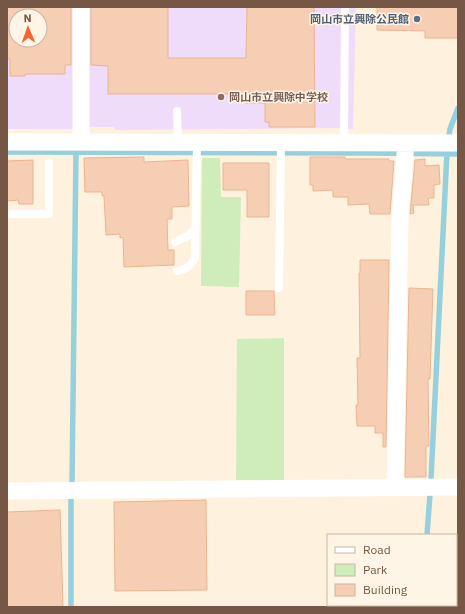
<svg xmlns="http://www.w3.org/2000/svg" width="465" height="614" viewBox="0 0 465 614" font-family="'IBM Plex Sans','Noto Sans JP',sans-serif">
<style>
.education{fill:#efdbfa;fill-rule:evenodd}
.green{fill:#cfedbb}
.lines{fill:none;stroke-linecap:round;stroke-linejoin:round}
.stream{stroke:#96d0dc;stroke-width:5.5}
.building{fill:#f6ceb3;stroke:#ebb491;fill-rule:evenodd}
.path{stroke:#dbb296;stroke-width:2.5;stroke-dasharray:1 3;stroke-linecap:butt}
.service{stroke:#fff;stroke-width:8}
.minor{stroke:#fff;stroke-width:17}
.service-dot{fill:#5c6f8a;stroke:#fff5e6;stroke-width:1.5}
.education-dot{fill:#8d6e63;stroke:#fff5e6;stroke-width:1.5}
.labels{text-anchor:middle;stroke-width:3;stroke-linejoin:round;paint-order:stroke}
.service-label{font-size:11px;font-weight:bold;fill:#4e5e75;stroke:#fff5e6;text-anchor:end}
.education-label{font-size:11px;font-weight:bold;fill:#785e54;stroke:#fff5e6;text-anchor:start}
</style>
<rect width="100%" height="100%" fill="#fef2de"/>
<!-- education -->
<path class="education" d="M7,7H74L73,129H7ZM16,16H40V40H16Z
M88,7H356L353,129L335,128L115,130L114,127H87Z"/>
<!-- green -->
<path class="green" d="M202,158H220L221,197H241L239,287L201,286Z
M284,338V481L236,480L237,339Z"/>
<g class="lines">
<!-- stream -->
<path class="stream" d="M448,142L450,129L458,108
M7,152L370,153L458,154
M431,479L447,152
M72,483L76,152
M427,535L430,494
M71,607V499
M422,607V605"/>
</g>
<!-- building -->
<path class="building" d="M7,7H71V65H65V74H25V76H10V59H7ZM16,16H40V40H16Z
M91,7H168V58H246L247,7H314L315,127H269V122H265V103H246V94H108V66L91,65Z
M377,7H458V38H425V31L377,30Z
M144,157V162L188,160L189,206L172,207V219H167L168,250H174V265L124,267L123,237L120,238V234L106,235L104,196H102V192H85L84,158Z
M310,157H345V159H389V161H394L390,214H370L369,204L348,205V197H333V190L313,191V185H310Z
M425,159V166L439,165L440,184L434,185V198H428L429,205H413L414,213L410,214L415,160Z
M33,160V204H19L18,200L7,201V161Z
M223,163H269V217H247V190H223Z
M360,260H389L386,447H383V433H375V426H357L356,405H358L357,358H360L359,273H360Z
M409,288L433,289L430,379H428L429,446H426V477H405Z
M246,291H274L275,315H246Z
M206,500L207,590L115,591L114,502Z
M60,510L63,607H7V512Z"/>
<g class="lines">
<!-- path -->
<path class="path" d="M76,607V606"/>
<!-- service -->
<path class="service" d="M177,111L178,142
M344,142L345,7
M7,214H49V163
M175,242L188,236L195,229
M177,271C186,270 191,266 195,258L197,142
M279,288L281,142"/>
<!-- minor -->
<path class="minor" d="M81,7V142
M7,142L458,143
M395,488L400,217L406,143
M7,491L458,487"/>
</g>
<!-- markers -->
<circle class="service-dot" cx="417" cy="19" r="4"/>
<circle class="education-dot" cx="221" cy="97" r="4"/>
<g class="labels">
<!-- service labels -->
<g class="service-label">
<text x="409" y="23">岡山市立興除公民館</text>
</g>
<!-- education labels -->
<g class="education-label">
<text x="229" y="101">岡山市立興除中学校</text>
</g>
</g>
<!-- border -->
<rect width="465" height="614" fill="none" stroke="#765644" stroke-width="16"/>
<!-- legend -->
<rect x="327" y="534" width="130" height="72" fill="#fff5e6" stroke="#c8b5a5"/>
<rect x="335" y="547" width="20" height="6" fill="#ffffff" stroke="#c8b5a5"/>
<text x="363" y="554" font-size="12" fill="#765644">Road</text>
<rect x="335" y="564" width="20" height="12" fill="#cfedbb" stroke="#c8b5a5"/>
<text x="363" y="574" font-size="12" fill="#765644">Park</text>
<rect x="335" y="584" width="20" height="12" fill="#f6ceb3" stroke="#c8b5a5"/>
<text x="363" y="594" font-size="12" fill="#765644">Building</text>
<!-- north arrow -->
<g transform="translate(28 28) rotate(358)"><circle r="19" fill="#fff5e6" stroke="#c8b5a5"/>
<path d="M0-3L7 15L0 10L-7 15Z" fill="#f56336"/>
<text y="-6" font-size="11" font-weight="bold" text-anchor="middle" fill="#765644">N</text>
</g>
</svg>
